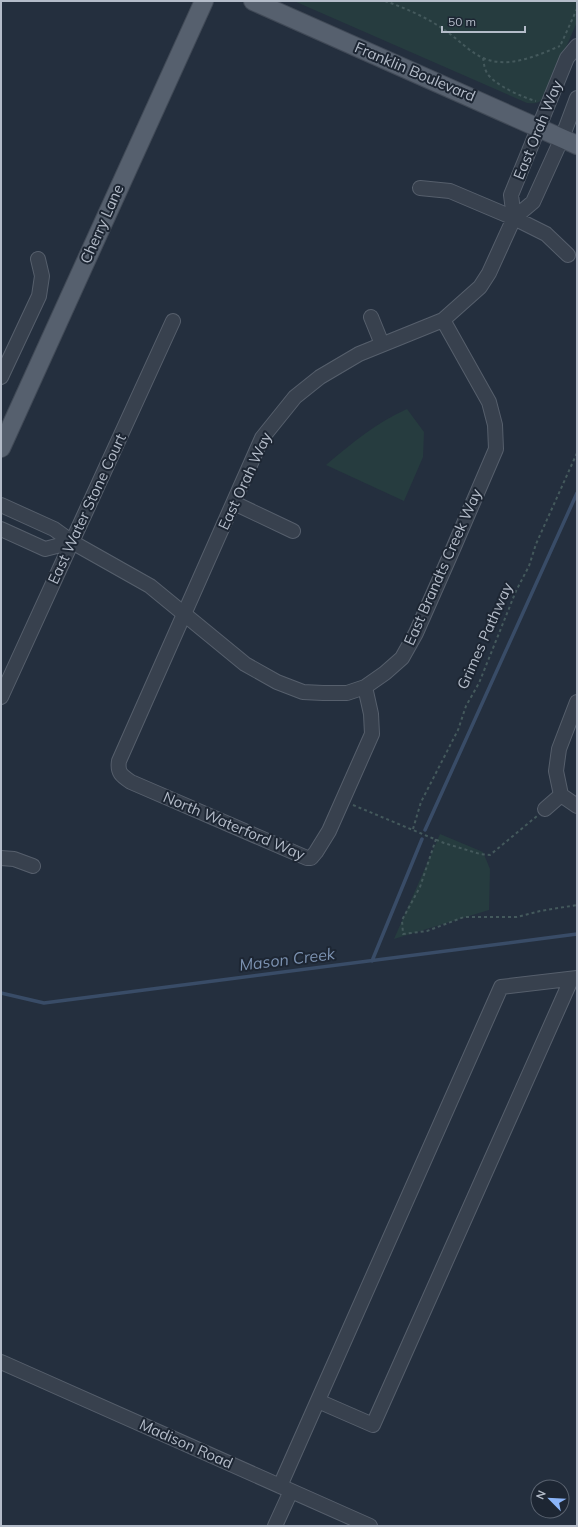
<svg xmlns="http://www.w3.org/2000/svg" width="578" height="1527" viewBox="0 0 578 1527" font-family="Mulish,sans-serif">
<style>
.green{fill:#263c3f}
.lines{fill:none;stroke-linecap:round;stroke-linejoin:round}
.stream{stroke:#394c67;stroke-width:3.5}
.minor-casing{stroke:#565f6c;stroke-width:16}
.major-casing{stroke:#414a57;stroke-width:20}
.path{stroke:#44595c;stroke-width:2;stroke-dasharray:3 3;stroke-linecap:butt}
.minor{stroke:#38414e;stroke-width:14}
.major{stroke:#56606e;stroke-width:18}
.labels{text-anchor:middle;stroke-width:4;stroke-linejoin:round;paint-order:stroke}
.street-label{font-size:15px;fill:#b4bcc9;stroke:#1d2633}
.water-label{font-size:16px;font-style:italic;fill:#7c92b1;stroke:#1d2633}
</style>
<rect width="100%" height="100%" fill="#242f3e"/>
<!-- green -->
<path class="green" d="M294,1H577V22L545,96C540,103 536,104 527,103Z
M407,409L424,432L423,457L404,501L326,465C352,443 376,423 407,409Z
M440,834L483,852L490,869L489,910L394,939Z"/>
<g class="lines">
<!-- stream -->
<path class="stream" d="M425,830L577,493
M372,961L422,839
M1,993L44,1003L577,934"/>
<!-- minor casing -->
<g class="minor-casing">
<path id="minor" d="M420,188L450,191L514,218L546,234L568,255
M514,218L511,195L567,58L577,46
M371,317L382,344
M1,377L39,296L42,276L38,259
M234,503L293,531
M1,505L54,529L72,542L45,549L1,529
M72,542L150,586L245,664L277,682L303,692L323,693H347L365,687L385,673L402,658L416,633L453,549L496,449L495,425L489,402L443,320
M365,687L371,714L372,734L329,831L316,852L311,858H307L131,782C122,776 117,773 119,761L262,438L295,397L320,377L359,354L443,320L480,287L489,273L514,218L533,202L562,138L577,98
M1,697L173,321
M561,795L556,771L559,749L577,702
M561,795L577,806
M545,809L561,795
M1,858L14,859L33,866
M1,1362L370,1526
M318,1401L373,1425L571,980
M280,1486L501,987L577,978
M275,1526L291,1491"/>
</g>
<!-- major casing -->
<g class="major-casing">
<path id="major" d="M253,1C361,48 469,96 577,145
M1,448L204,1"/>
</g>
<!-- path -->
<path class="path" d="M385,1C405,8 426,17 443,29C457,38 468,51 483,58C508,69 536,56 560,46
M561,44L577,9
M483,58C484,63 484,68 487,73C494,85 524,98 536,101
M353,805L444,843L480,854L490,855L537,816
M413,829L421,802L458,730L466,706L479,683L516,591L529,566L536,544L577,453
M436,839L420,887L402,920L403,934L427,931L464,917H517L540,911L577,905"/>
<!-- minor -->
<use href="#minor" class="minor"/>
<!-- major -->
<use href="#major" class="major"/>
</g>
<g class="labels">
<!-- street labels -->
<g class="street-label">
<text transform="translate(415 72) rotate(23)" y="5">Franklin Boulevard</text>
<text transform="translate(538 130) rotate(-68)" y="5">East Orah Way</text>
<text transform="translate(102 224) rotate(-66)" y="5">Cherry Lane</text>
<text transform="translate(245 481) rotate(-65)" y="5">East Orah Way</text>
<text transform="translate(87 509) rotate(-65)" y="5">East Water Stone Court</text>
<text transform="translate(443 567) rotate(-66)" y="5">East Brandts Creek Way</text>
<text transform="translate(485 636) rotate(-66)" y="5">Grimes Pathway</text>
<text transform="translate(234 826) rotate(23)" y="5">North Waterford Way</text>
<text transform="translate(186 1444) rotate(24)" y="5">Madison Road</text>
</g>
<!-- water labels -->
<g class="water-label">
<text transform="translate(287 959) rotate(-7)" y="6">Mason Creek</text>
</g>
</g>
<!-- border -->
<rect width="578" height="1527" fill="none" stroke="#b4bcc9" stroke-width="4"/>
<!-- north arrow -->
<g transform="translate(550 1499) rotate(294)"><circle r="19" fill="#1d2633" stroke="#59626f"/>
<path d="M0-3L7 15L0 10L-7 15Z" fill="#8ab4f8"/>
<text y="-6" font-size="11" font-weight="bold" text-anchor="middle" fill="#b4bcc9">N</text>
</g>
<!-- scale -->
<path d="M442 26v6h83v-6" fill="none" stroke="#b4bcc9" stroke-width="2"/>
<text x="448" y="26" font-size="12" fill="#b4bcc9" stroke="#1d2633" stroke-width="3" paint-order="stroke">50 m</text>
</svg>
